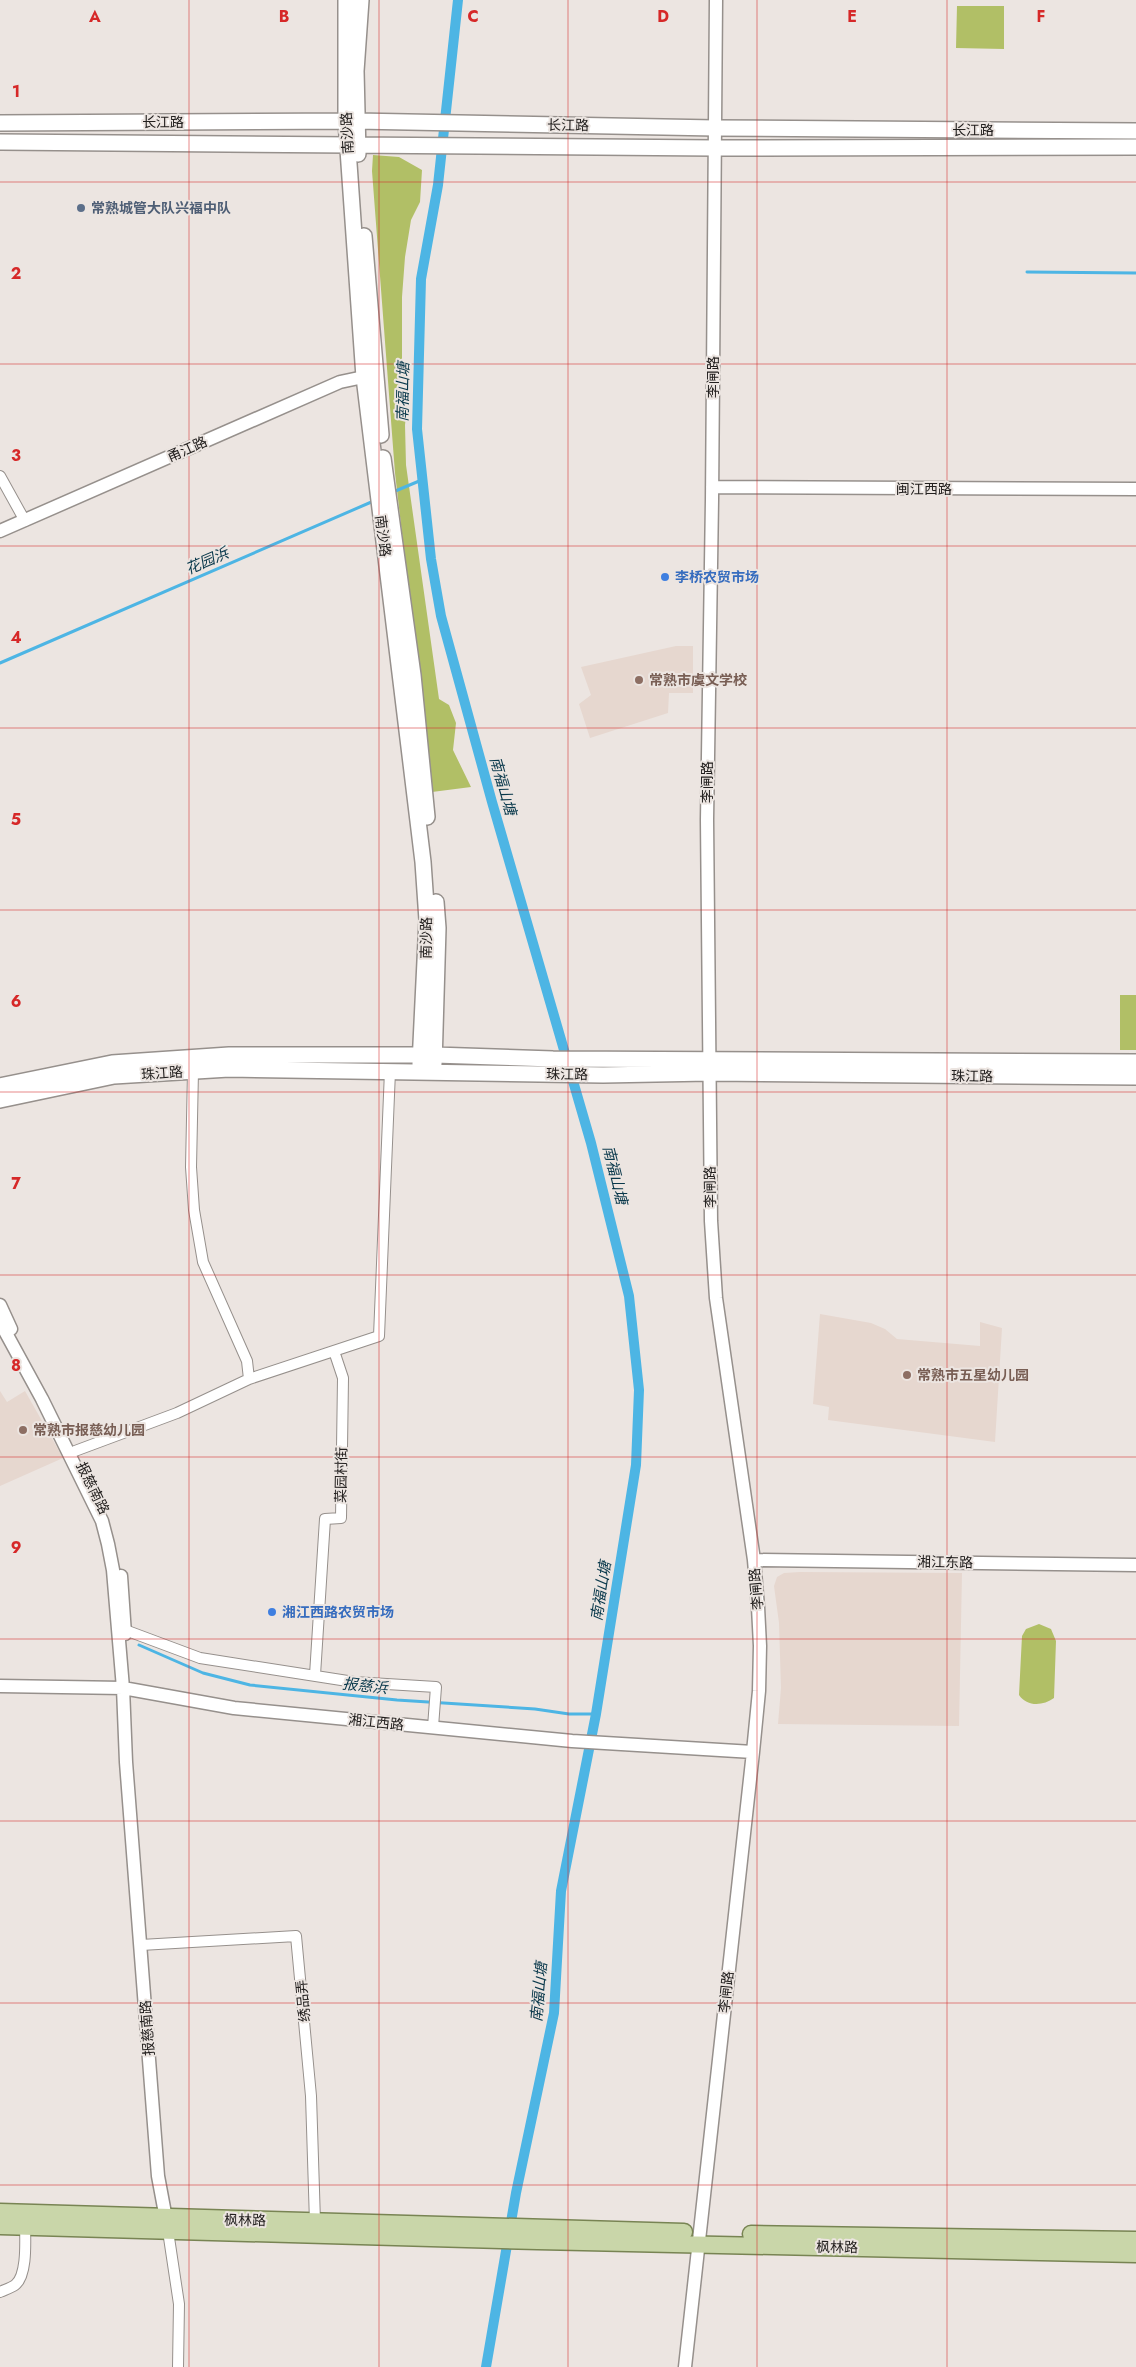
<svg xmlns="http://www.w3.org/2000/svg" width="1136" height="2367" viewBox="0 0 1136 2367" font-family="Jost,'Noto Sans SC',sans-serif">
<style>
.built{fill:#e6d7cf}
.green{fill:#b1bf66}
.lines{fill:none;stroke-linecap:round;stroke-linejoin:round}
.stream{stroke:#4db5e4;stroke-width:3}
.canal{stroke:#4db5e4;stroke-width:10}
.minor-casing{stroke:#96908c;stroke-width:12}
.tertiary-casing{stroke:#96908c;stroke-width:15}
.secondary-casing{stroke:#96908c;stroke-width:18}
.primary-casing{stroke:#788453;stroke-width:19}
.minor{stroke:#fff;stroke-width:10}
.tertiary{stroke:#fff;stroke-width:12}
.secondary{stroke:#fff;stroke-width:15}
.primary{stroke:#c9d6a9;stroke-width:16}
.grid{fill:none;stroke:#d62828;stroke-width:1;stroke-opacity:0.55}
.service-dot{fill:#5c6f8a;stroke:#ece5e1;stroke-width:2}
.shop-dot{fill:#3f7fe0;stroke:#ece5e1;stroke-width:2}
.education-dot{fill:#8d6e63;stroke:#ece5e1;stroke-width:2}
.labels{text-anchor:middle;stroke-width:4;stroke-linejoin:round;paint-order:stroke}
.street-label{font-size:14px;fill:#23201f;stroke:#ece5e1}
.service-label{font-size:14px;font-weight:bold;fill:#4e5e75;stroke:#ece5e1;text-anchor:start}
.shop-label{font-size:14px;font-weight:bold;fill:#366cbe;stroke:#ece5e1;text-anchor:start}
.education-label{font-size:14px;font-weight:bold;fill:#785e54;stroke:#ece5e1;text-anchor:start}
.water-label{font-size:15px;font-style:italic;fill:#09384b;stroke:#ece5e1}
.grid-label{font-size:16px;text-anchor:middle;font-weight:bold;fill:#d62828;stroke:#ece5e1;stroke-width:4;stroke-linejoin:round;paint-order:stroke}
</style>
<rect width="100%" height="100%" fill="#ece5e1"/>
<!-- built -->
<path class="built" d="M676,646H693V693H669L668,713L590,738L579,704L591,695L581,667Z
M820,1314L871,1323L885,1329L897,1339L980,1346V1322L1002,1328L995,1442L828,1420L829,1407L813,1404Z
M0,1391L7,1402L25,1391L63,1458L0,1486Z
M800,1572L962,1573L959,1726L778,1724L781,1688L779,1623L774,1586L777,1577L784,1573Z"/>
<!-- green -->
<path class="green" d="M957,6H1004V49L956,48Z
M373,155L399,157L422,170L420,202L411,220L405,257L402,297V360L408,397L405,425L406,465L439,699L449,705L456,723L453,750L471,787L432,792L395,473L372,171Z
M1120,995H1136V1050H1120Z
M1039,1624L1051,1629L1056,1641L1054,1698C1043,1706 1027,1707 1019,1695L1022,1636L1026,1629Z"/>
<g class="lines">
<!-- stream -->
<path class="stream" d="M1027,272L1136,273
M393,492L424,479
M0,663L376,500
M139,1645L203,1673L250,1685L397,1700L535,1709L569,1714H596"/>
<!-- canal -->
<path class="canal" d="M458,0L438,185L421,279L417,429L431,559L441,616L492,802L591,1143L629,1296L639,1390L636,1465L596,1714L561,1891L554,2013L516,2193L486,2367"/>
<!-- minor casing -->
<g class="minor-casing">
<path id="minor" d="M0,476L25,521
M193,1071L191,1167L194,1210L203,1262L247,1361L249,1379
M75,1451L177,1413L249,1379L379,1336L390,1071
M125,1630L200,1658L354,1682L436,1687L433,1727
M315,1675L325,1519L341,1518L343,1378L334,1351
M141,1945L296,1936L311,2096L315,2222
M168,2231L179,2304L178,2367
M0,2292C4,2290 11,2288 15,2285C28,2275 25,2238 25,2223"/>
</g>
<!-- tertiary casing -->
<g class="tertiary-casing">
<path id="tertiary" d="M712,487L1136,489
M0,531L340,382L373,375
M0,1305L11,1329
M0,1322L42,1399L102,1521L108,1544L113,1570L123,1688L126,1762L158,2176L167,2224
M754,1560L1136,1565
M121,1576L125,1634
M0,1686L123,1688L234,1708L572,1741L753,1752
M685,2367L753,1752L759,1691L760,1646L758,1607L754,1560L716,1298L711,1221L707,820L712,500L716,0"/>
</g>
<!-- secondary casing -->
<g class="secondary-casing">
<path id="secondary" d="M346,0V121L364,377L423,862L427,920L420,1064
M0,123L357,121L715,128L1136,131
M0,142L715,148L1136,147
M358,154L356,71L361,0
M364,236L381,435
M383,458L413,675L427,817
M434,1064L438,928L436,902
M0,1086L112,1063L229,1055H435L553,1059L1136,1062
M0,1100L114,1076L229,1069L603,1075L709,1073L1136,1077"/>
</g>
<!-- primary casing -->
<g class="primary-casing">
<path id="primary" d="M0,2212L684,2232
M0,2226L538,2241L1136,2254
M751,2234L1136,2240"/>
</g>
<!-- minor -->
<use href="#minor" class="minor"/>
<!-- tertiary -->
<use href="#tertiary" class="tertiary"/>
<!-- secondary -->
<use href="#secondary" class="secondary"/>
<!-- primary -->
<use href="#primary" class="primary"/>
</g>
<!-- grid -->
<path class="grid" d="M189,0V2367M379,0V2367M568,0V2367M757,0V2367M947,0V2367M0,182H1136M0,364H1136M0,546H1136M0,728H1136M0,910H1136M0,1092H1136M0,1275H1136M0,1457H1136M0,1639H1136M0,1821H1136M0,2003H1136M0,2185H1136"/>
<!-- markers -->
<circle class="service-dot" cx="81" cy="208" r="5"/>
<g class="shop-dot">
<circle cx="665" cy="577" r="5"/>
<circle cx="272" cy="1612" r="5"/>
</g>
<g class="education-dot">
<circle cx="639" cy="680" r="5"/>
<circle cx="907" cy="1375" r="5"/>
<circle cx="23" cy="1430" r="5"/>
</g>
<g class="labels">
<!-- street labels -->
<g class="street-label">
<text x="163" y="127">长江路</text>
<text transform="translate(568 125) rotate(1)" y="5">长江路</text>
<text x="973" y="135">长江路</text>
<text transform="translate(347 133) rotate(-93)" y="5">南沙路</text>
<text transform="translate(713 377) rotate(-90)" y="5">李闸路</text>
<text transform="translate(187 449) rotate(-24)" y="5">甬江路</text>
<text x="924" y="494">闽江西路</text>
<text transform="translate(383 536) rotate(83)" y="5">南沙路</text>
<text transform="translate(707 782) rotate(-90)" y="5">李闸路</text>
<text transform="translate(426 938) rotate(-89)" y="5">南沙路</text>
<text transform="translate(162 1073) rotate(-4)" y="5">珠江路</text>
<text transform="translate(567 1074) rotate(1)" y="5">珠江路</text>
<text transform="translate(972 1076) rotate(1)" y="5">珠江路</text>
<text transform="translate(710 1187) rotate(-91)" y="5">李闸路</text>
<text transform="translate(341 1475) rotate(-89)" y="5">菜园村街</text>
<text transform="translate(93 1488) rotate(64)" y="5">报慈南路</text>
<text transform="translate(945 1562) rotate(1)" y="5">湘江东路</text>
<text transform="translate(756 1589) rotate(-95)" y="5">李闸路</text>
<text transform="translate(376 1722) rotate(6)" y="5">湘江西路</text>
<text transform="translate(726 1992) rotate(-84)" y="5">李闸路</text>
<text transform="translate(303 2001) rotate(-95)" y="5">绣品弄</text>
<text transform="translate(147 2028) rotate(-94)" y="5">报慈南路</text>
<text transform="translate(245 2220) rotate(1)" y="5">枫林路</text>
<text transform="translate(837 2247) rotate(1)" y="5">枫林路</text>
</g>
<!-- service labels -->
<g class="service-label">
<text x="91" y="213">常熟城管大队兴福中队</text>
</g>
<!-- shop labels -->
<g class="shop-label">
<text x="675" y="582">李桥农贸市场</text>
<text x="282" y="1617">湘江西路农贸市场</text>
</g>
<!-- education labels -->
<g class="education-label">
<text x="649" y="685">常熟市虞文学校</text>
<text x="917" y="1380">常熟市五星幼儿园</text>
<text x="33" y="1435">常熟市报慈幼儿园</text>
</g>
<!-- water labels -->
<g class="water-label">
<text transform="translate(403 392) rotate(-89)" y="5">南福山塘</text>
<text transform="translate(207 561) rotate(-23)" y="5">花园浜</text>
<text transform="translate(503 786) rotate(74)" y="5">南福山塘</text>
<text transform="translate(615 1175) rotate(76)" y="5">南福山塘</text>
<text transform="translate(601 1591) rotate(-81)" y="5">南福山塘</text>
<text transform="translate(365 1686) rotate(6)" y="5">报慈浜</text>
<text transform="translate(539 1992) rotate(-85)" y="5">南福山塘</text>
</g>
</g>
<g class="grid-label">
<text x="95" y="22">A</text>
<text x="284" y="22">B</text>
<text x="473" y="22">C</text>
<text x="663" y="22">D</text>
<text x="852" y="22">E</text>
<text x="1041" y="22">F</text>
<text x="16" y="97">1</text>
<text x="16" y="279">2</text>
<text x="16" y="461">3</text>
<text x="16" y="643">4</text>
<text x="16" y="825">5</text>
<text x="16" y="1007">6</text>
<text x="16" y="1189">7</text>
<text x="16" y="1371">8</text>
<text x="16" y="1553">9</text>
</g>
</svg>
